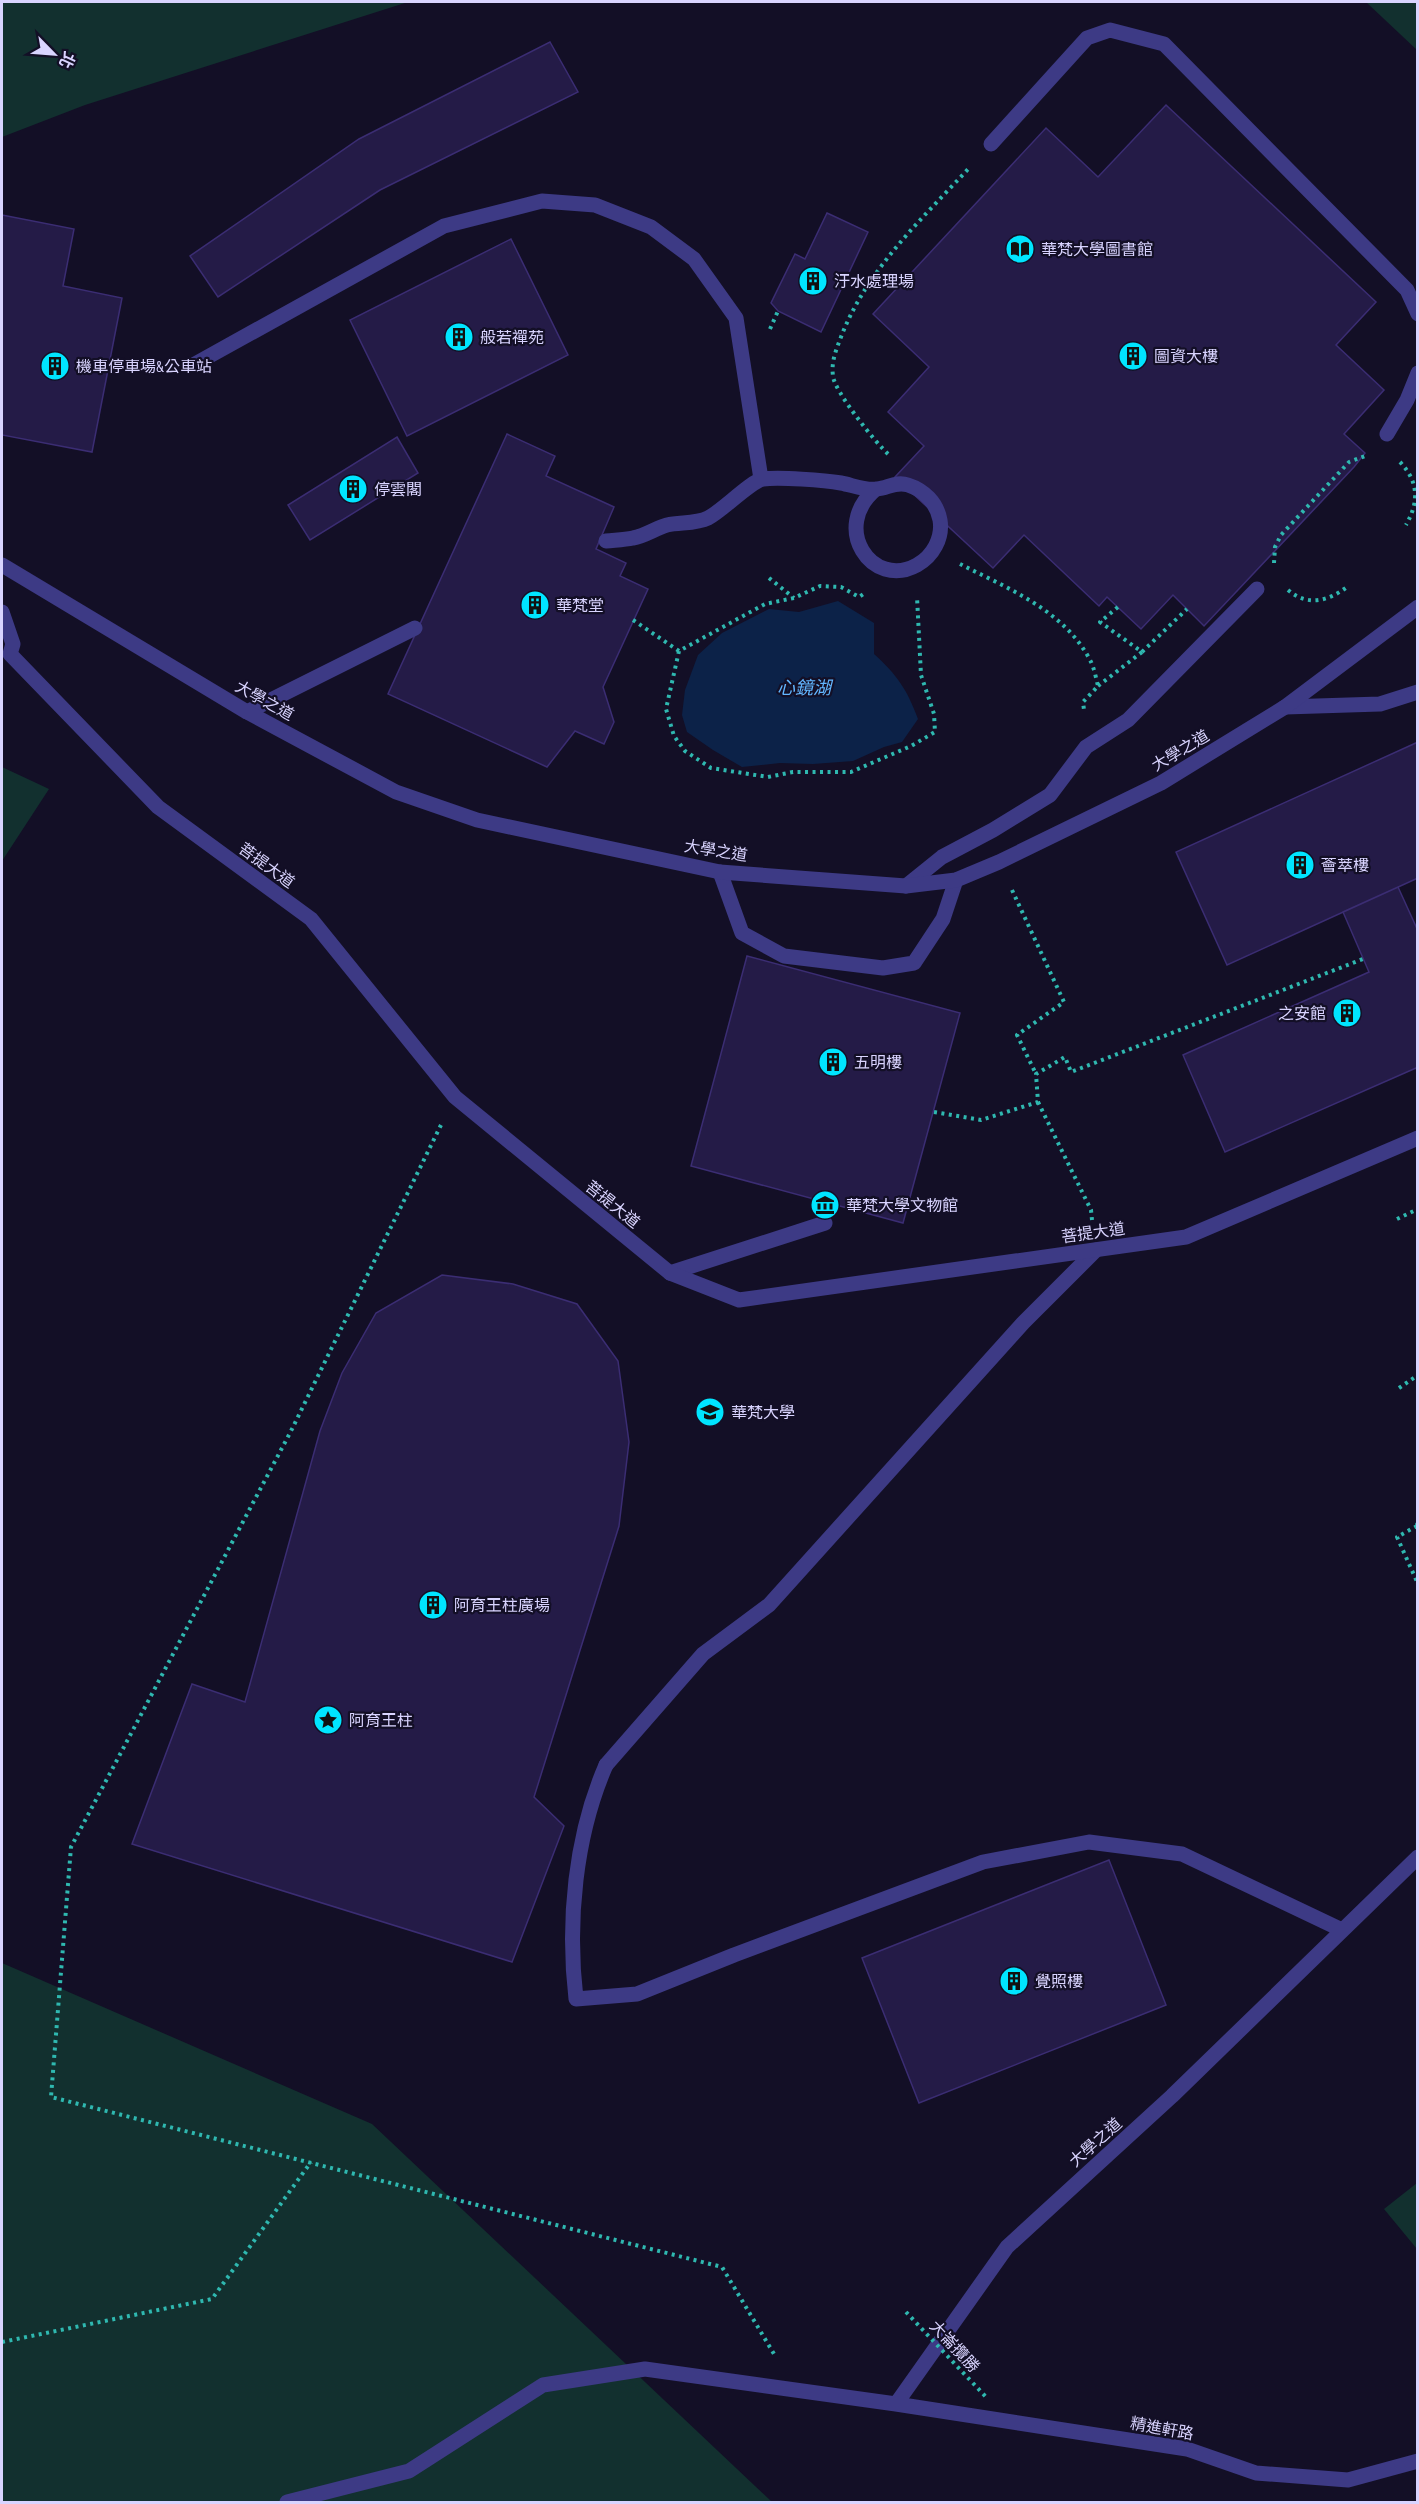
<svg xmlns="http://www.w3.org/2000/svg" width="1419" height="2504" viewBox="0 0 1419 2504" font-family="'Sofia Sans Condensed','Noto Sans TC',sans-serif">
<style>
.green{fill:#12302f}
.water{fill:#0c2248}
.building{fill:#241b47;stroke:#3b2d73;stroke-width:1.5}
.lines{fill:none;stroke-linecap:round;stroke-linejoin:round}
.path{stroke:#2fb8b0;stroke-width:4;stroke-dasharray:3 4.5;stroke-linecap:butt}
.service{stroke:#3d3a85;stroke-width:15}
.minor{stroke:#3d3a85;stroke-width:15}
.path-bridge{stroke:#2fb8b0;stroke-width:4;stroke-dasharray:3 4.5;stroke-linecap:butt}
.labels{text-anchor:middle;stroke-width:4.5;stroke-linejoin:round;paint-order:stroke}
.poi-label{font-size:16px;fill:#d9d4ff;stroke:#130f26;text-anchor:start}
.street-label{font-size:16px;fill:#d9d4ff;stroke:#130f26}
.water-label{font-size:18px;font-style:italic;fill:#62b6ff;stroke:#130f26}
</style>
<rect width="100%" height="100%" fill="#130f26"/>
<!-- green -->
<path class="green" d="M2,2H408L85,105L2,137Z
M1366,2H1417V50Z
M2,767L49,789L2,861Z
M2,1963L372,2124L772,2502H2Z
M1417,2183V2249L1384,2209Z"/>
<!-- water -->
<path class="water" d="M838,601L874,623V654C897,675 907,689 918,719L902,742L884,747L853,761L813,764L780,763L742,767L713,750L687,732L682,715L685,690L698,655L722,633L769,609L799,612Z"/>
<!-- building -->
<path class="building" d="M550,42L578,92L380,190L218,297L190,256L359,139Z
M1166,105L1376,302L1336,345L1384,390L1344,434L1365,453L1354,467L1204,626L1173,595L1141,629L1107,597L1099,606L1024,535L993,568L895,477L924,446L888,412L929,367L873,314L1046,128L1098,177Z
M827,213L868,232L821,332L778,311L771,303L795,254L805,259Z
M2,215L74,229L63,286L122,298L92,452L2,435Z
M511,239L568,355L407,436L350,320Z
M507,434L555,456L546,476L614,507L596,549L626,563L620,576L648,589L603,687L614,722L604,744L575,731L547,767L388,694Z
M397,437L418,473L310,540L288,505Z
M1418,742V878L1227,965L1176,852Z
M1398,887L1418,931V1071L1416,1068L1225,1152L1183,1055L1369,972L1343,912Z
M747,956L960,1013L903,1223L691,1166Z
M442,1275L513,1284L577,1304L618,1361L629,1442L619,1526L534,1797L564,1826L512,1962L132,1844L192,1684L245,1702L320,1431L342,1373L376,1313Z
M1109,1860L1166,2005L919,2103L862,1958Z"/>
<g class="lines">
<!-- path -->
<path class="path" d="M770,329L778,311
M888,454C876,443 834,391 833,376C831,362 836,350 841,337C867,269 922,219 970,167
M1400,462C1419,482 1419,502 1406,525
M1274,563L1275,547L1281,535L1349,462L1365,456
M960,564C1007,588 1064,610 1090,660C1094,667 1096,678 1098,686L1083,702L1084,710
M769,578L794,598
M1288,590C1308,607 1328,601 1347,587
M633,620L679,651L765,604L794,598L820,586L841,587L859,597L865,593
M679,651L666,709L674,736L685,751L711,768L768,777L793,772H851L911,746L935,732L934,714L921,675L917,597
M1142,652L1187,609
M1098,686L1142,652L1100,622L1118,607
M1012,890L1064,1002L1017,1035L1036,1074
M1038,1102L1091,1210L1092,1220
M934,1112L981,1120L1038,1102L1036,1074L1065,1057L1071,1072L1363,959
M441,1125L291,1431L71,1847L51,2097L722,2267L774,2354
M1397,1219L1418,1209
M1399,1388L1418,1375
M1417,1526L1397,1537L1418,1584
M1417,1526L1418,1518
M2,2342L212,2299L311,2162"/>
<!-- service -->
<path class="service" d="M991,144L1087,38L1110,30L1164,44L1407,290L1418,314
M195,364L444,226L542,201L595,205L651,227L694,259L736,318L761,479
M1387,434L1407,400L1418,373
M606,541C615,540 624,540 633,538C645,536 656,528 667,525C680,522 696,524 708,518C722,511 751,481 763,479C779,477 824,480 841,483C852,485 866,491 877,489C888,488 896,481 908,485C924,490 937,503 940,520C943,538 933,556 917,565C872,590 830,527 876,489
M1285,707L1380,704L1418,692
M247,712L415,628
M720,872L742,933L784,956L883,968L914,963L943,919L956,880
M906,886L942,857L993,830L1050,795L1086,747L1128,720L1257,589
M670,1273L825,1223
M606,1765L703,1654L769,1605L1023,1323L1096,1250"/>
<!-- minor -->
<path class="minor" d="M2,565L247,712L396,792L477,820L720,872L906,886L956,880L999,862L1161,783L1285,707L1418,607
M2,612L13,644L10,654L158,807L311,919L455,1097L670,1273L739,1300L1186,1237L1418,1138
M606,1765C575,1836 567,1922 576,1999L637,1994L734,1955L983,1862L1089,1842L1182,1854L1342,1930
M896,2404L1187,2449L1256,2473L1348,2480L1418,2461
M287,2502L409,2471L543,2385L645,2369L896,2404L1007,2247L1172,2096L1418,1857"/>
<!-- path-bridge -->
<path class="path-bridge" d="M906,2312L986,2397"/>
</g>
<!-- icons -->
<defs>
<g id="library-disc" transform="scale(1.5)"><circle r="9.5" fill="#00e5ff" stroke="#130f26"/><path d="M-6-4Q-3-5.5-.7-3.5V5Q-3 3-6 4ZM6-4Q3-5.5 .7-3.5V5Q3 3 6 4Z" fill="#111"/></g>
<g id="building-disc" transform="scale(1.5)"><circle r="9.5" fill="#00e5ff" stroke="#130f26"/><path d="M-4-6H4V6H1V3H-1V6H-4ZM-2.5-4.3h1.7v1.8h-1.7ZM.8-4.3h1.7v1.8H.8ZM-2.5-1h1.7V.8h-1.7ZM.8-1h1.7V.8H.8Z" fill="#111"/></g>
<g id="museum-disc" transform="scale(1.5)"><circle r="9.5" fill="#00e5ff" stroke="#130f26"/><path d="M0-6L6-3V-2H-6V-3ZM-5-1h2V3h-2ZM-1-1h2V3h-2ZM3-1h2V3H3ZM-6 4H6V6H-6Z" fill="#111"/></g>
<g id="university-disc" transform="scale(1.5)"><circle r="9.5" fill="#00e5ff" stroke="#130f26"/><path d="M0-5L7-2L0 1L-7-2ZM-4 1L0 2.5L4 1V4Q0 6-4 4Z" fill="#111"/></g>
<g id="sight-disc" transform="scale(1.5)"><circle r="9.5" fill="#00e5ff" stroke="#130f26"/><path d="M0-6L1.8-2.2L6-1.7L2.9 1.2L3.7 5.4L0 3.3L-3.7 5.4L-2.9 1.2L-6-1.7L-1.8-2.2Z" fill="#111"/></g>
</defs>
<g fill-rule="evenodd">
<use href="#library-disc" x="1020" y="249"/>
<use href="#building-disc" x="813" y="281"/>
<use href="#building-disc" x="459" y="337"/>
<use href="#building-disc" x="1133" y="356"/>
<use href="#building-disc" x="55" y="366"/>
<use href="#building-disc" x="353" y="489"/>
<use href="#building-disc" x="535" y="605"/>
<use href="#building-disc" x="1300" y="865"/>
<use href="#building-disc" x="1347" y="1013"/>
<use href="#building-disc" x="833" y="1062"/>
<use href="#museum-disc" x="825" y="1205"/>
<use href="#university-disc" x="710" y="1412"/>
<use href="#building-disc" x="433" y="1605"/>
<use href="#sight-disc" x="328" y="1720"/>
<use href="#building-disc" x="1014" y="1981"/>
</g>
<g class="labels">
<!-- poi labels -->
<g class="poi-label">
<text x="1041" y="255">華梵大學圖書館</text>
<text x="834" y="287">汙水處理場</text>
<text x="480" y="343">般若禪苑</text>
<text x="1154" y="362">圖資大樓</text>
<text x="76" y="372">機車停車場&amp;公車站</text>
<text x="374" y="495">停雲閣</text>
<text x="556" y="611">華梵堂</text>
<text x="1321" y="871">薈萃樓</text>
<text x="1326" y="1019" text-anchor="end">之安館</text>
<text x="854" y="1068">五明樓</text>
<text x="846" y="1211">華梵大學文物館</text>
<text x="731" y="1418">華梵大學</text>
<text x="454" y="1611">阿育王柱廣場</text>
<text x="349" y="1726">阿育王柱</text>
<text x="1035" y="1987">覺照樓</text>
</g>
<!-- street labels -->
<g class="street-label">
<text transform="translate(265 700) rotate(29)" y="6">大學之道</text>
<text transform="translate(1180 750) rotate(-31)" y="6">大學之道</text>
<text transform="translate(716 850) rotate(9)" y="6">大學之道</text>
<text transform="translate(267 865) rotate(36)" y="6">菩提大道</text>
<text transform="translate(613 1204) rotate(39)" y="6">菩提大道</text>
<text transform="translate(1093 1232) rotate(-8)" y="6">菩提大道</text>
<text transform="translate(1095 2142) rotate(-42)" y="6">大學之道</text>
<text transform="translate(955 2346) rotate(47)" y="6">大崙攬勝</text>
<text transform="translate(1162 2428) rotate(10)" y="6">精進軒路</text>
</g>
<!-- water labels -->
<g class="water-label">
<text x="804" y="694">心鏡湖</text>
</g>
</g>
<!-- border -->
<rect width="1419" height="2504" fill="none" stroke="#d9d4ff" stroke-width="6"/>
<!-- north arrow -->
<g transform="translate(54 54) rotate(115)" stroke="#130f26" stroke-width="4.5" paint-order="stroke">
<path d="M0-4.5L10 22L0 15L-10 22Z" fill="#d9d4ff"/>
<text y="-9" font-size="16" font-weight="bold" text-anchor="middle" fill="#d9d4ff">北</text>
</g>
</svg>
